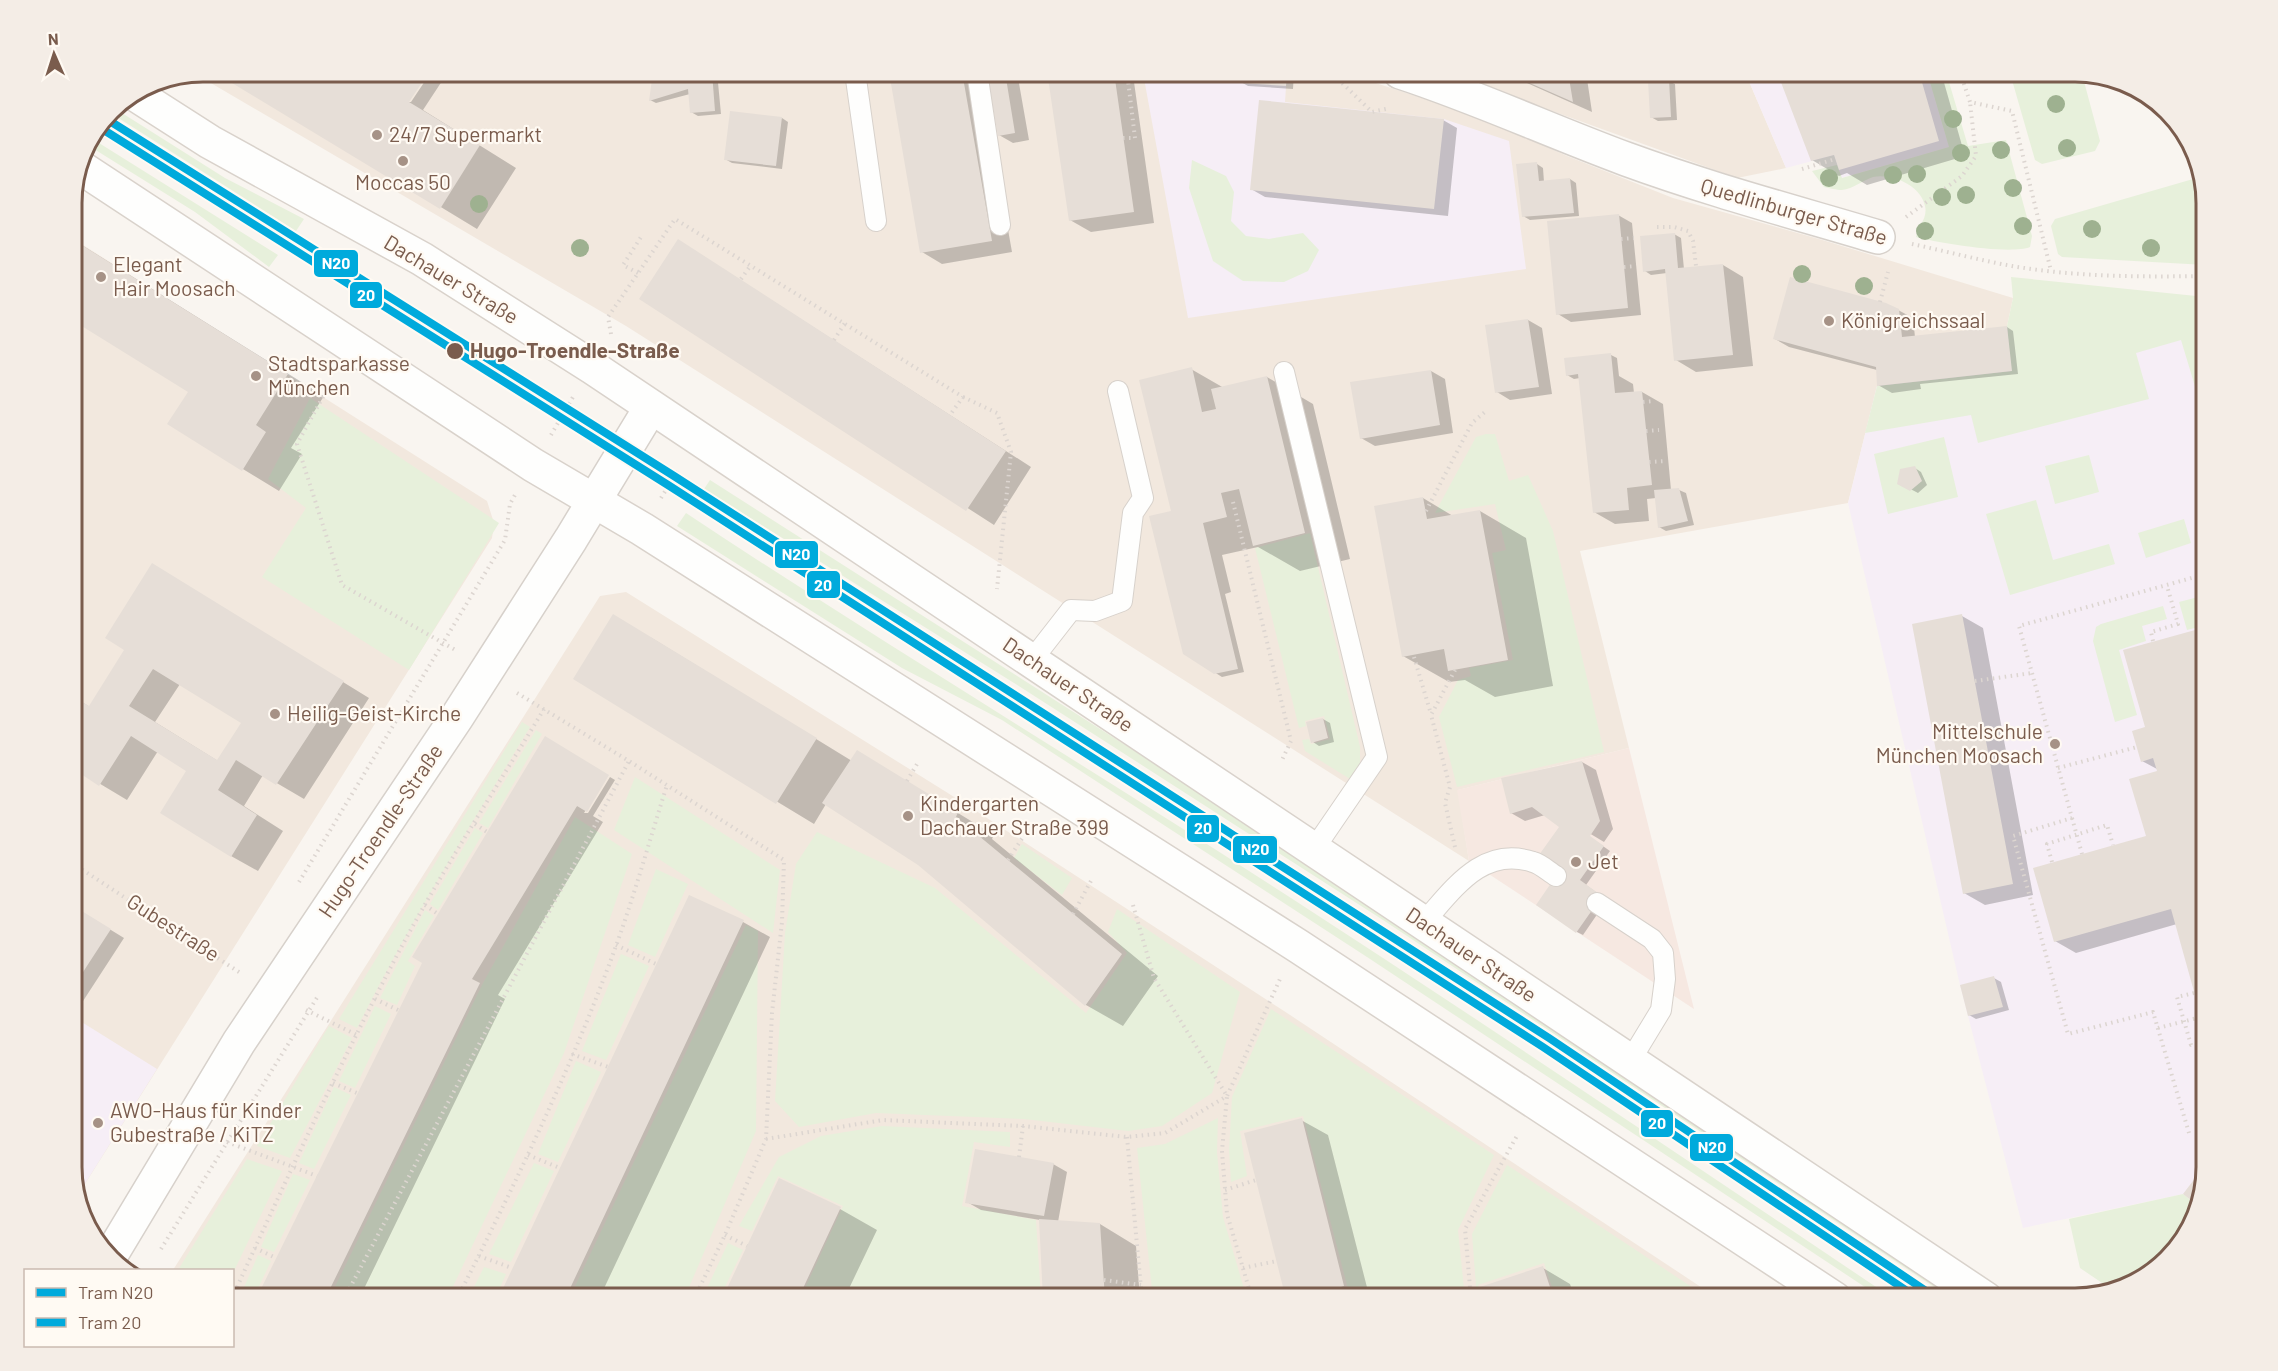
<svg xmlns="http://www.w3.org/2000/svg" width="2278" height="1371" viewBox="0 0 2278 1371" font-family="Barlow,sans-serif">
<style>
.residential{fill:#f2e8de}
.commercial{fill:#f6e8e1}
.education{fill:#f6eef6}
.green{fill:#e7f0db}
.shadow{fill:#0003;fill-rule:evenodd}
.building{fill:#e6ded7;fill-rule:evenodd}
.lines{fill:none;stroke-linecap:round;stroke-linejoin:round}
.lane-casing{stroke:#d7d1cb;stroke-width:22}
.street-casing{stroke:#d7d1cb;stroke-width:36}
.secondary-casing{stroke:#d9d2cb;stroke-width:36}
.path{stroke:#dcd5d0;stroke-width:4;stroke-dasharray:1.5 4.5;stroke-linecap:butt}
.lane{stroke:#fefefd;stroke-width:20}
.street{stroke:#fefefd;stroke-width:33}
.secondary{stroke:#fefefd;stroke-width:33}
.tram-1-casing{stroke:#fffaf3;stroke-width:12}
.tram-2-casing{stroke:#fffaf3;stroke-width:12}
.tram-1{stroke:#00aadc;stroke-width:8}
.tram-2{stroke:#00aadc;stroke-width:8}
.tree{fill:#9eb190}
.poi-dot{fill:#a69286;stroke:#fffaf3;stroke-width:2}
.stop-dot{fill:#7a5c4d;stroke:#fffaf3;stroke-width:2}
.labels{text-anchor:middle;stroke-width:4.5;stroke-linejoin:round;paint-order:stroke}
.poi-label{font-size:21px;fill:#7a5c4d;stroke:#fffaf3;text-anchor:start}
.street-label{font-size:21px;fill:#7a5c4d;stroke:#fffaf3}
.stop-label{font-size:21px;font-weight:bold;fill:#7a5c4d;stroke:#fffaf3;text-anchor:start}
.rim{fill:none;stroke:#7a5c4d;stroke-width:3}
.line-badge{stroke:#fffaf3;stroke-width:2}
.badge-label{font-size:16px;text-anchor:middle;font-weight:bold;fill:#fff}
</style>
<rect width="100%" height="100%" fill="#f9f5f0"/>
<!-- residential -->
<path class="residential" d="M208,72H1342L1443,105L1512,131L1567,156L1673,198L1819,239L2013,298L2007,326L2012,371L1877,386L1848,503L1580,551L1629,748L1458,790L1469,861L626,326L204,79Z
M1445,72H1745L1786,168L1737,178Z
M72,238L487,501L494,523L492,538L78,1195L72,1176Z
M626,592L967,805L1284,1011L1719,1299H233L232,1270H173L600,596Z"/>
<!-- commercial -->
<path class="commercial" d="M1629,748L1694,1009L1469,861L1457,790Z"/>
<!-- education -->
<path class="education" d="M1240,72H1287L1285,102L1444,119L1509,141L1526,269L1188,318L1143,73L1239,83Z
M1745,72H1927L1949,147L1841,178L1834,155L1786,168Z
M2007,326L2182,340L2206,423V1168L2196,1204L2183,1194L2023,1228L1960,985L1848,503L1877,386L2011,371Z
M72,1016L157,1069L81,1190L75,1186L72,1176Z"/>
<!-- green -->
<path class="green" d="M1927,72H1946L1968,146L2006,140L2032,236L2030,247C2010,255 1939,243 1916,237C1918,226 1928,218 1925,206C1921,185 1891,173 1873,177C1863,180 1853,189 1842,190C1837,190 1829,188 1824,187L1812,171L1837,165L1842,178L1949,147Z
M1968,72H2075L2082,74L2100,141L2095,151L2042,164L2035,160L2012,80L1971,82Z
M114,108L225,178L304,219L296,231L109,112Z
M91,138L278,255L269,267L195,212L86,144Z
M1192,160L1226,176L1234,192L1231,221L1246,236L1269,239L1303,233L1319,250L1308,271L1284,282L1243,281L1213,261L1189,188Z
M2200,177L2206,195V265L2062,257L2058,254L2051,226L2055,219Z
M2011,277L2206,297V423L2181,340L2136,353L2149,399L1978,443L1971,415L1865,433L1877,386L2011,371L2007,326L2013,298Z
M310,398L499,523L409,670L262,577L306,508L268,479Z
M1486,434H1495L1509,481L1528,475L1553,531L1604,752L1457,787L1439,717L1458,680L1471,676L1469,668L1513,660L1492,553L1506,550L1495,504L1435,513L1476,437Z
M1944,437L1958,497L1888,514L1874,454Z
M2089,455L2099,492L2055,504L2045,466Z
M710,480L1252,826L1963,1299H1952L1383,920L1025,690L704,489Z
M2036,500L2053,560L2109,544L2115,564L2010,595L1986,514Z
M686,513C885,645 1090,768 1291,898C1493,1029 1693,1164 1894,1299H1883L1367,957L1002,720L902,668L677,526Z
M2184,519L2191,543L2146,558L2138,533Z
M1310,533L1360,747V765L1350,779L1305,751L1302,740L1309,739L1311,744L1330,739L1324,716L1305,721L1306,726L1299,728L1255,548Z
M2206,595V625L2187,630L2179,602Z
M2163,606L2167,619L2142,626L2146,641L2119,650L2137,715L2115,722L2093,641L2096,627L2101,624Z
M522,722L530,727C470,826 409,924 357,1028L339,1019Z
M536,730L542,734L488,828L479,823Z
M635,777L780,870L773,933L614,830Z
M575,817L632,854L564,1053L447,1299H329L483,983Z
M475,828L483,833L438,910L430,904Z
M817,832L935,888L1086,1013L1127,953L1108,932L1117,909L1240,992L1212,1093L1162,1126L1128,1131L1024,1119L876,1113L799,1127L775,1101L785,933L796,864Z
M1022,844L1072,878L1062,895L1014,858Z
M656,869L688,884L655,957L628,945Z
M425,910L434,916L408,961L415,966L397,1005L380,998Z
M746,925L758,931L756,1131L684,1299H569Z
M621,954L649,966L606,1060L582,1051Z
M375,1006L391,1014L355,1088L339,1081Z
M1271,1009L1494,1155L1458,1230L1465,1299H1343L1342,1292L1348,1289L1303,1116L1240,1131L1247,1176L1231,1182L1229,1150L1232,1097Z
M329,1026L352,1038L290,1158L257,1146Z
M576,1061L601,1072L558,1162L538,1154Z
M334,1087L351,1095L314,1169L299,1163Z
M1218,1118L1217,1152L1223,1217L1247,1299H1153L1137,1148L1165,1144Z
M882,1126L1010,1132V1147L974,1142L962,1206L1036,1220L1041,1299H800L843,1206L778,1176L752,1231L739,1226L779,1157L821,1136Z
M247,1159L282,1171L233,1273L232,1270H178Z
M534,1163L554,1171L511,1262L489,1254Z
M1507,1165L1710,1299H1556L1544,1263L1478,1285L1482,1299H1477L1472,1234Z
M293,1174L310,1180L274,1252L261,1247Z
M2183,1194L2196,1204L2188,1234L2141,1281L2111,1289L2080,1268L2069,1219Z
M728,1243L743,1250L719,1299H702Z
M258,1255L271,1261L253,1299H239Z
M484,1267L506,1274L495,1299H468Z"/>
<!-- shadow -->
<path class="shadow" d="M233,72H358L377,83L384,72H427L407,102H411L431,72H448L423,110L516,168L477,229L337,144Z
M654,72H717L721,114L698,116L691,112L690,94L656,103L650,100Z
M890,72H980L1012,252L942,264L922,252Z
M988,72H1017L1029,140L1013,143L999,135Z
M1103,72H1116L1134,82L1154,223L1091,232L1070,220Z
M1242,72H1294L1293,89L1248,86L1241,82Z
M1508,72H1586L1592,112L1527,83Z
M1779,72H1941L1965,156L1867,185L1847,173L1839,176L1812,160Z
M1668,81L1675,84L1677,120L1658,121L1651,117Z
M782,118L788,122L782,169L732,163L725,159Z
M1443,120L1457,128L1448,216L1265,197L1251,189Z
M1537,164L1543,168L1544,182L1570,179L1576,183L1579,216L1530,220L1523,216Z
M1618,215L1632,223L1641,315L1571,322L1558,314Z
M1674,234L1681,238L1684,269L1723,265L1743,277L1753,366L1696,372L1676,360L1667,273L1651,275L1645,271Z
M72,239L324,396L291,448L302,454L279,491L169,424L190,392L82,324L77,332L72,329Z
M679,241L1031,467L994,525L641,298Z
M1898,310L1913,318L1915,337L2007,327L2013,331L2018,374L1920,384L1921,389L1892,393L1878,385L1877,370L1789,347L1775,339Z
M1528,320L1542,328L1552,394L1510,400L1497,392Z
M1611,355L1617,358L1619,376L1633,384L1634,393L1642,392L1663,404L1671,490H1679L1686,493L1694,525L1666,531L1659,527L1656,498L1647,499L1649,521L1615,524L1594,512L1580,378L1574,379L1567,375Z
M1191,369L1224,388L1267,377L1313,404L1350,559L1300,571L1258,547L1222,555L1231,592L1225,594L1244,672L1222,677L1184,653L1173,515Z
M1431,371L1445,379L1453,433L1375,446L1361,438Z
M1915,468L1921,472L1927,485L1918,493L1899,483Z
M1423,498L1453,516L1480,511L1526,538L1553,686L1495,697L1465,680L1449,682L1403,656Z
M179,581L369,698L304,799L263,775L244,806L283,831L258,871L231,856L188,770L158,751L127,800L72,767V696L90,707ZM180,684L243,722L218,761L155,722Z
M1962,616L1983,628L2033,895L1985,905L1964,893Z
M2206,629L2177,924L2076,953L2055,941L2147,838L2158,772L2157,769L2142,761L2147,728Z
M650,637L852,761L894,774L994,835L992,839L1158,976L1123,1026L1086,1005L919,864L826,804L814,824L575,679Z
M1323,719L1330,723L1334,742L1319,746L1313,742Z
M1582,762L1596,770L1613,829L1604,842L1589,833L1587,835L1610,851L1586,885L1607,900L1583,935L1577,932L1562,870L1561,826L1545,815L1525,821L1511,813Z
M607,775L584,813H588L610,777L615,780L593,816L603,822L498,995L505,999L359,1299H258L424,962Z
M690,897L743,922L770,937L599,1299H500Z
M72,906L124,938L72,1018Z
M1994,978L2001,982L2009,1010L1976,1019L1969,1015Z
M1301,1120L1328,1135L1370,1299H1288Z
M1053,1164L1067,1172L1058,1222L1100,1224L1136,1246L1140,1299H1045L1040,1220L981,1210L967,1202Z
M780,1180L840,1209L877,1230L844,1299H723Z
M1543,1268L1570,1284L1575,1299H1486Z"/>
<!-- building -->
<path class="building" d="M231,72H360L376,81L382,72H429L409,102L480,145L440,209L227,80Z
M653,72H712L715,111L690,113L688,89L649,101Z
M889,72H962L992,241L920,253Z
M987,72H1005L1015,133L998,136Z
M1092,72H1114L1134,212L1069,221L1048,78Z
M1240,72H1287L1286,86L1240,83Z
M1505,72H1568L1573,102Z
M1777,72H1919L1939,141L1839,170L1834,155L1811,161Z
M1669,79L1671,117L1650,118L1648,80Z
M1259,100L1444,119L1434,209L1250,190Z
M730,111L782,117L776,166L724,160Z
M1537,162L1539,181L1570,178L1574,213L1522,217L1516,164Z
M1619,214L1628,308L1556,315L1547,221Z
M1675,233L1678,268L1723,264L1733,355L1674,361L1665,269L1643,272L1640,236Z
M72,239L288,374L256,425L266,432L242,471L167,424L188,392L72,320Z
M678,239L1006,451L966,511L639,299Z
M1790,277L1886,303L1899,309L1902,337L2007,326L2012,371L1877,386L1876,367L1773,339Z
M1528,319L1539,387L1495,393L1485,325Z
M1611,353L1615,393L1642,391L1652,485L1627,488L1629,510L1593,513L1578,374L1566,376L1564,358Z
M1192,367L1202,412L1216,409L1211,389L1267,376L1305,533L1253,546L1239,489L1221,493L1227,517L1203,523L1238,669L1214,674L1183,654L1149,516L1171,511L1139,380Z
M1431,370L1440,425L1360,439L1350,382Z
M1915,466L1922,481L1910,491L1897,484L1900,469Z
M1679,488L1688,521L1658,528L1654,490Z
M1423,497L1427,519L1480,510L1508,660L1448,671L1444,649L1402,657L1374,506Z
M152,563L344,681L276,785L236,760L218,790L257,815L231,857L160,813L186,771L131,736L99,786L72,768V696L89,706L124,650L105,638ZM153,669L241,723L217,760L129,706Z
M613,614L817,738L776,804L573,679Z
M1962,614L2013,884L1963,894L1912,624Z
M2206,627V1031H2205L2171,909L2054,942L2033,868L2146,836L2129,779L2157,771L2153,758L2141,762L2132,731L2145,727L2123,650Z
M1323,718L1328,738L1311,743L1306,722Z
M545,736L609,775L587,812L577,806L472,979L480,983L325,1299H256L422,963L412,957Z
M857,750L958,812L956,817L1122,954L1085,1006L918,865L822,803Z
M1582,761L1600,821L1590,836L1604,846L1580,880L1602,896L1576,933L1536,905L1560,870L1539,855L1559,827L1532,807L1510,814L1501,778Z
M689,895L744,920L565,1299H498Z
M72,905L111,929L72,989Z
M1994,976L2003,1007L1968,1016L1960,985Z
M1302,1118L1344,1286L1338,1288L1340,1299H1286L1244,1133Z
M975,1149L1054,1163L1044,1216L965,1203Z
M2199,1173L2204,1176L2196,1204L2183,1194Z
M779,1178L841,1207L798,1299H722Z
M1039,1219L1100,1223L1105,1299H1043Z
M1543,1266L1554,1299H1484L1480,1287Z"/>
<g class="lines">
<!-- lane casing -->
<g class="lane-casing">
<path id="lane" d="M855,72L876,221
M977,72L1000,225
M1284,372L1377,757L1314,849
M1032,660L1071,610L1095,611L1122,601L1133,513L1143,498L1118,391
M1597,903L1652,939L1663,953L1665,979L1661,1010L1630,1061
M1423,923C1453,890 1482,845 1533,862C1541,864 1549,872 1556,876"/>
</g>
<!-- street casing -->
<g class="street-casing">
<path id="street" d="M1400,72C1477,97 1550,131 1626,159C1708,189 1794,212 1878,237
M111,1255L239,1042L457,717L571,539L651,407"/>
</g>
<!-- secondary casing -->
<g class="secondary-casing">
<path id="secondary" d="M135,94L210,142L422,259L592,367L1986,1299
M80,167L533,465L642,529L1298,946L1835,1299"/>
</g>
<!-- path -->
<path class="path" d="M1338,72L1342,83L1372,112L1390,108
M1960,72L1970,102L2012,111L2051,271
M1123,138H1135L1127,72
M1802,169L1835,159
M1906,217L1962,176L1976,156L1970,102
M1657,227H1674L1688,231L1693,241L1696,266
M72,235L79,224
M1621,239L1634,238
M1912,244C1945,251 1979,260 2012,266C2075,277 2142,277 2206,276
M1624,267L1636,266
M638,273L623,265L643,234
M741,279L751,265
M1880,302L1888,272
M611,334L608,317L675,219L963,397L950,415
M834,340L845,323
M329,386L297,444L342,585L457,651
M963,397L997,413L1011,452L997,589
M1643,402L1653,401
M1646,431L1659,430
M551,435L573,397
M1649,462L1666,461
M661,498L679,469
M1233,502L1291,741L1282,760
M1426,511L1472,423L1486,411
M2153,641L2151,632L2178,624L2167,586
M1414,657L1431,714
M1975,681L2032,673
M517,693L629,761L784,860L782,922L772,1013L766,1139L725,1235L694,1299
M2058,768L2137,747
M907,781L917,764
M2072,818L2082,854
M475,824L487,832
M1455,847L1445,803L1450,787L1431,715L1455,670
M1008,860L1025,834
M2052,862L2047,844L2107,825L2113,845
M72,863L242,974
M299,882L505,540L510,504L515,495
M425,905L438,914
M1133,905L1154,978L1227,1096L1222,1151L1227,1214L1252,1299
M1073,914L1092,879
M616,945L656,964
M2194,993L2177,997L2191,1045L2206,1042
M375,999L398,1010
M306,1010L357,1035
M2158,1028L2201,1017
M572,1054L608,1067
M333,1083L357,1093
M2189,1133L2153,1012L2068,1034L2013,836L2072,818L2019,626L2206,574
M1127,1137L1142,1299
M766,1139L883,1120L1023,1126L1127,1137L1165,1133L1227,1096L1280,979
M227,1142L317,1176
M528,1155L560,1168
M1019,1157L1023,1126
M1225,1190L1256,1180
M725,1235L747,1246
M255,1248L276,1258
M161,1249L318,996
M479,1256L512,1268
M1243,1268L1277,1261
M1104,1280L1141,1285
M232,1298C284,1184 337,1070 395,959C440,873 494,792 544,709
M344,1299L629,761
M457,1299C515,1184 572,1067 616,946C635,893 650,839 667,785
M1471,1299L1465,1229L1518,1134"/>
<!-- lane -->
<use href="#lane" class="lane"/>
<!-- street -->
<use href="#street" class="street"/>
<!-- secondary -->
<use href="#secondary" class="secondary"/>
<!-- tram-1 casing -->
<g class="tram-1-casing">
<path id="tram-1" d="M105,118L674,476L1549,1038L1938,1299"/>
</g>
<!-- tram-2 casing -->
<g class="tram-2-casing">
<path id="tram-2" d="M99,127L668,485L1543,1047L1919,1299"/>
</g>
<!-- tram-1 -->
<use href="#tram-1" class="tram-1"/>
<!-- tram-2 -->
<use href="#tram-2" class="tram-2"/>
</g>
<!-- trees -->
<g class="tree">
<circle cx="2056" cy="104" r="9"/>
<circle cx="1953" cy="119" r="9"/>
<circle cx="2067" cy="148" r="9"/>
<circle cx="2001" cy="150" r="9"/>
<circle cx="1961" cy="153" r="9"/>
<circle cx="1917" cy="174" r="9"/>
<circle cx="1893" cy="175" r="9"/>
<circle cx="1829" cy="178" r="9"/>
<circle cx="2013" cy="188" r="9"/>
<circle cx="1966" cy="195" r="9"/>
<circle cx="1942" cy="197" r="9"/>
<circle cx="479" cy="204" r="9"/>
<circle cx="2023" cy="226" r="9"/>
<circle cx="2092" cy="229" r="9"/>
<circle cx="1925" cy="231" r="9"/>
<circle cx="580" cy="248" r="9"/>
<circle cx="2151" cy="248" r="9"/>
<circle cx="1802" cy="274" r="9"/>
<circle cx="1864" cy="286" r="9"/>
</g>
<!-- markers -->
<g class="poi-dot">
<circle cx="377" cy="135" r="6"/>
<circle cx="403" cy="161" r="6"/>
<circle cx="101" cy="277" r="6"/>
<circle cx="1829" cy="321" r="6"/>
<circle cx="256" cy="376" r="6"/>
<circle cx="275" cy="714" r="6"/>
<circle cx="2055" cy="744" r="6"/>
<circle cx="908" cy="816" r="6"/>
<circle cx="1576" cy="862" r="6"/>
<circle cx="98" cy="1123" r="6"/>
</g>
<circle class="stop-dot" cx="455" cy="351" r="9"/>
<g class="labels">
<!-- poi labels -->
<g class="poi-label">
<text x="389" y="142">24/7 Supermarkt</text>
<text x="403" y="190" text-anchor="middle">Moccas 50</text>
<text x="113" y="272">Elegant<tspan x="113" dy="24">Hair Moosach</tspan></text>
<text x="1841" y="328">Königreichssaal</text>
<text x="268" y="371">Stadtsparkasse<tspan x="268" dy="24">München</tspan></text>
<text x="287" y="721">Heilig-Geist-Kirche</text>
<text x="2043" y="739" text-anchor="end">Mittelschule<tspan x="2043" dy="24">München Moosach</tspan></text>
<text x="920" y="811">Kindergarten<tspan x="920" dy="24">Dachauer Straße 399</tspan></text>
<text x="1588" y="869">Jet</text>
<text x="110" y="1118">AWO-Haus für Kinder<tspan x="110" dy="24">Gubestraße / KiTZ</tspan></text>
</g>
<!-- street labels -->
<g class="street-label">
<text transform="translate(1794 212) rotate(16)" y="7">Quedlinburger Straße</text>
<text transform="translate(451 280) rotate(31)" y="7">Dachauer Straße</text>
<text transform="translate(1068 685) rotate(34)" y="7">Dachauer Straße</text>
<text transform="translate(381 831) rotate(-56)" y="7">Hugo-Troendle-Straße</text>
<text transform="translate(173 928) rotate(33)" y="7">Gubestraße</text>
<text transform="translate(1471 955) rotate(34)" y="7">Dachauer Straße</text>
</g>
<!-- stop labels -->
<g class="stop-label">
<text x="470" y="358">Hugo-Troendle-Straße</text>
</g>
</g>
<!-- crop -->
<path d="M0 0H2278V1371H0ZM203 82H2075A121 121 0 0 1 2196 203V1167A121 121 0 0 1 2075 1288H203A121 121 0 0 1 82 1167V203A121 121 0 0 1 203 82Z" fill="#f4ede6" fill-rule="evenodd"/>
<path class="rim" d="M203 82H2075A121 121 0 0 1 2196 203V1167A121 121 0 0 1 2075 1288H203A121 121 0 0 1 82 1167V203A121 121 0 0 1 203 82Z"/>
<g class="line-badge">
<rect x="313" y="249" width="46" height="29" rx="6" fill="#00aadc"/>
<rect x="349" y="281" width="34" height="28" rx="6" fill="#00aadc"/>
<rect x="774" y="540" width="45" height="29" rx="6" fill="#00aadc"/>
<rect x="806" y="570" width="35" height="29" rx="6" fill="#00aadc"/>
<rect x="1186" y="814" width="34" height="29" rx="6" fill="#00aadc"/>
<rect x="1232" y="835" width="46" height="29" rx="6" fill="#00aadc"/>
<rect x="1640" y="1109" width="34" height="29" rx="6" fill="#00aadc"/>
<rect x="1689" y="1133" width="45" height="29" rx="6" fill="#00aadc"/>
</g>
<g class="badge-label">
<text x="336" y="269">N20</text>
<text x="366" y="301">20</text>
<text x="796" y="560">N20</text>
<text x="823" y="591">20</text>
<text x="1203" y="834">20</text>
<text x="1255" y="855">N20</text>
<text x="1657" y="1129">20</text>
<text x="1712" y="1153">N20</text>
</g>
<!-- legend -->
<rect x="24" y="1269" width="210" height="78" fill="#fffaf3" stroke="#cabbb1" stroke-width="1.5"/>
<rect x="36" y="1288" width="30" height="9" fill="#00aadc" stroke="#cabbb1" stroke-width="1.5"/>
<text x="78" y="1299" font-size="18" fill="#7a5c4d">Tram N20</text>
<rect x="36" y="1318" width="30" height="9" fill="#00aadc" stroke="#cabbb1" stroke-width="1.5"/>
<text x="78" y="1329" font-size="18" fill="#7a5c4d">Tram 20</text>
<!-- north arrow -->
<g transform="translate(54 54) rotate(357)" stroke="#fffaf3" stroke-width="4.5" paint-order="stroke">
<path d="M0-4.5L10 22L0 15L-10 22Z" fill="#7a5c4d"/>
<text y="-9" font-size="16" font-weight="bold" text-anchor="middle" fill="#7a5c4d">N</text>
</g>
</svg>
